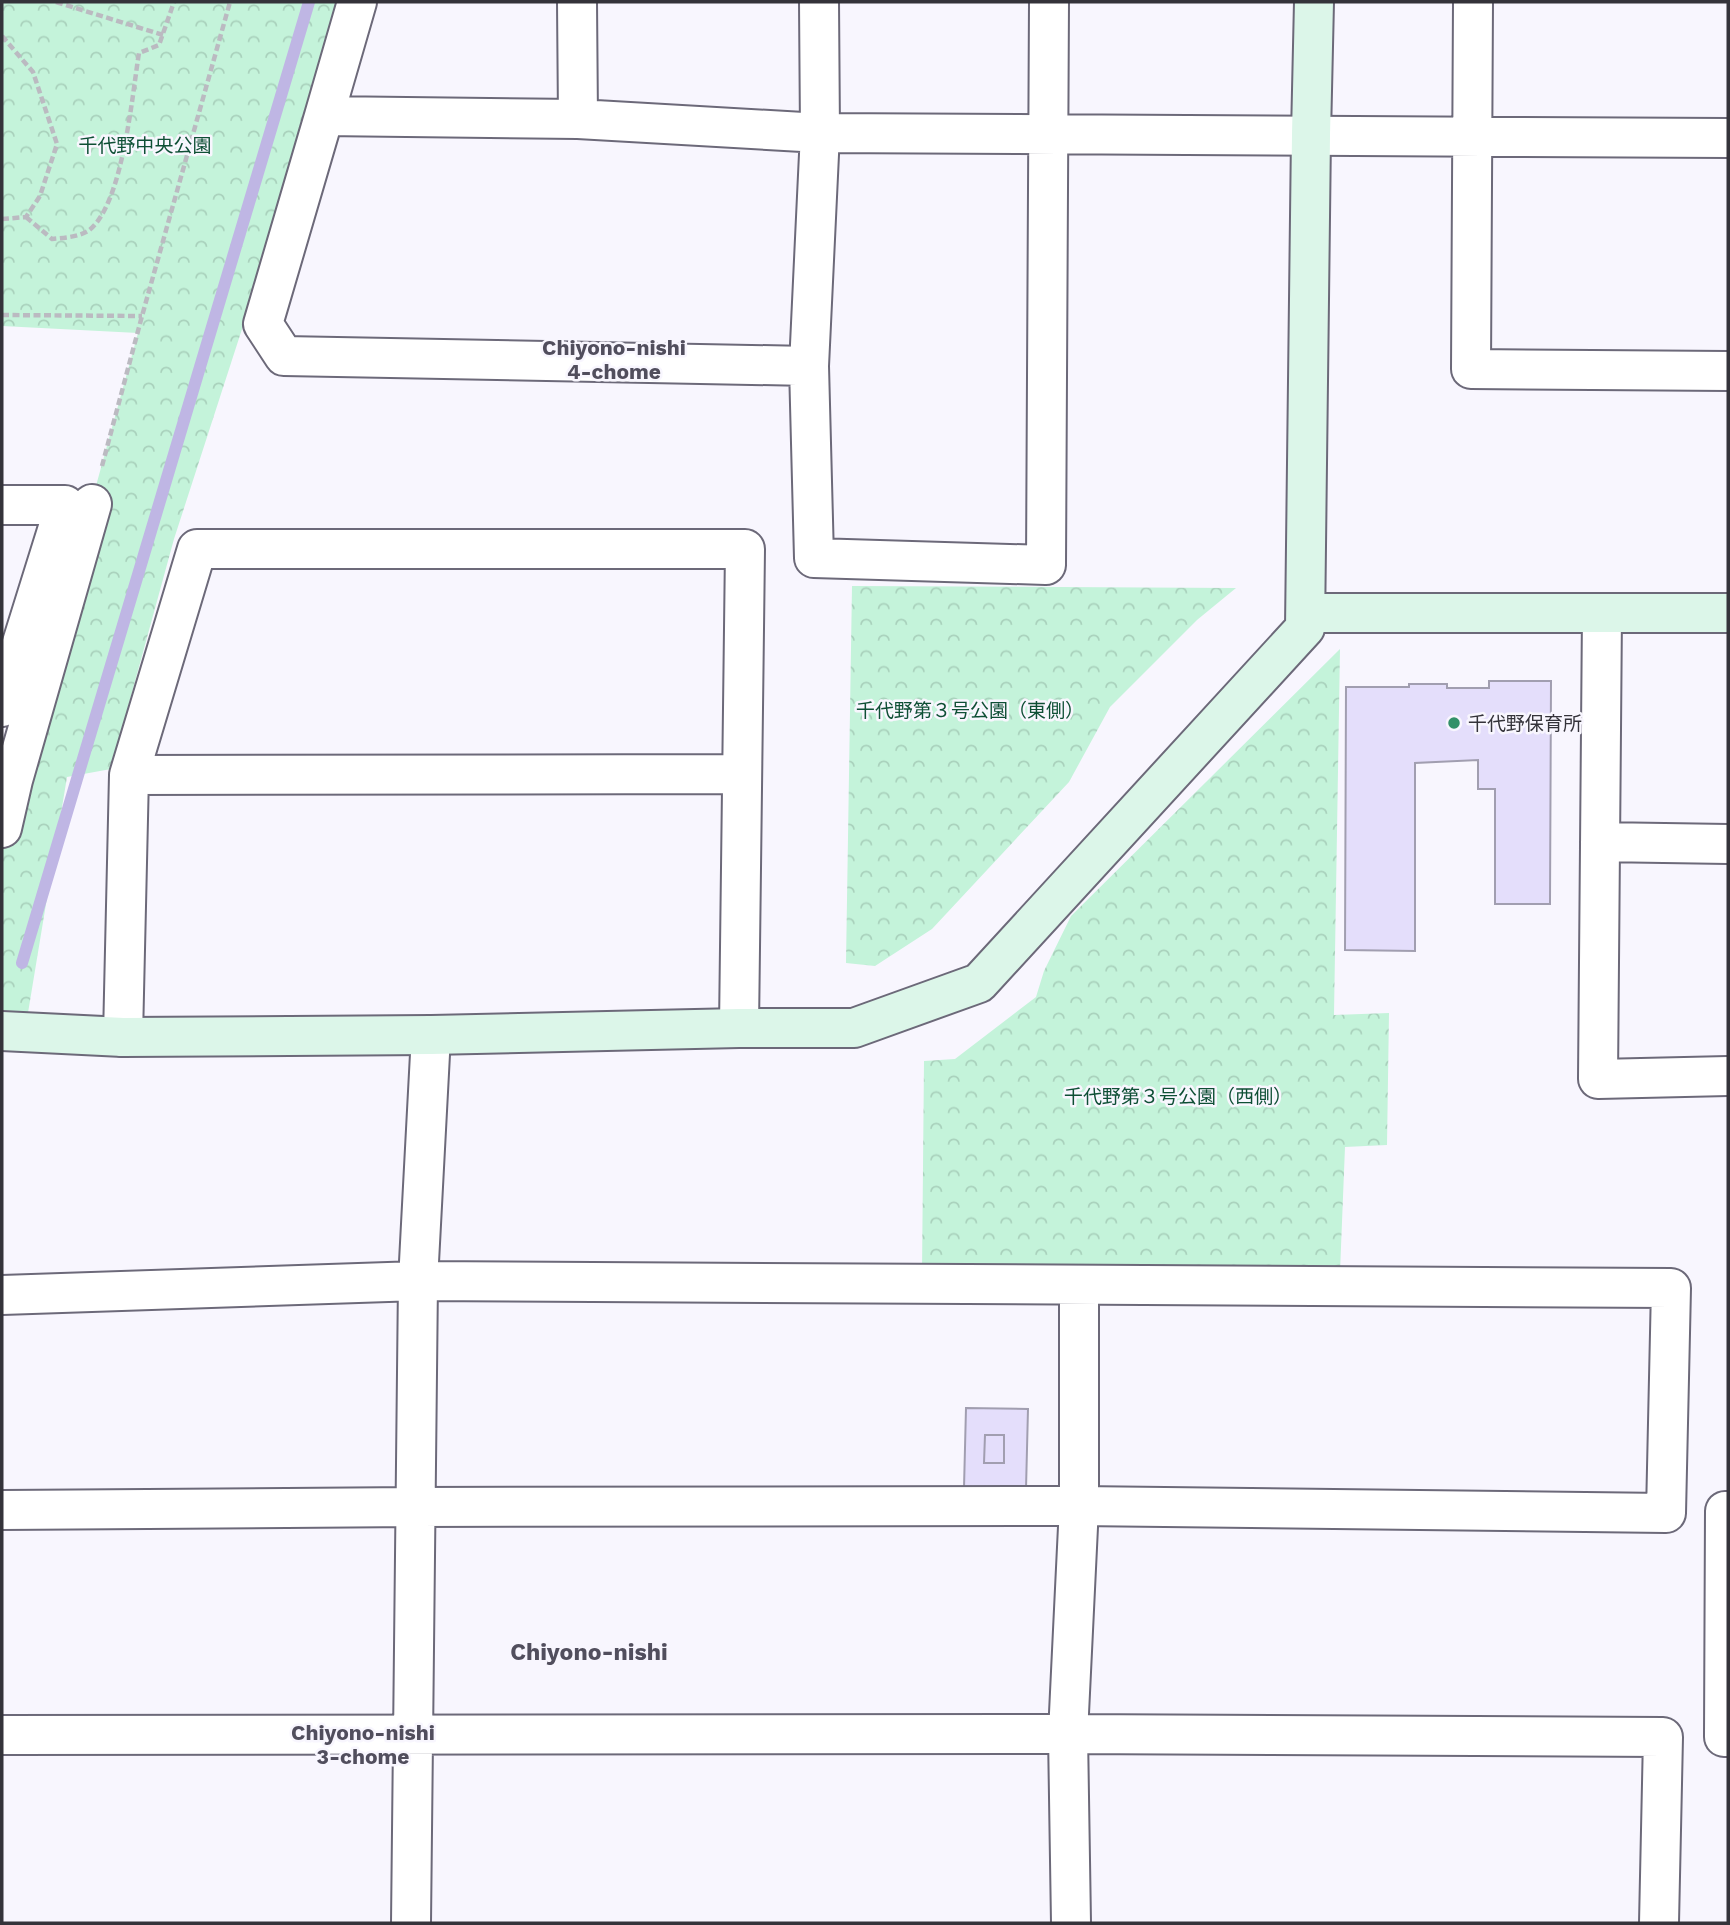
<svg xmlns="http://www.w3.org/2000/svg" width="1730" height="1925" viewBox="0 0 1730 1925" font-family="'Work Sans','Noto Sans JP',sans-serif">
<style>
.park{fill:url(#park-crowns)}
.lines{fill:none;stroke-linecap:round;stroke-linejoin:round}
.stream{stroke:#bfb6e4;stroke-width:12}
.building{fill:#e4defb;stroke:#a19eb0;stroke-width:2}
.street-casing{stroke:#6c6979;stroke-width:42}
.secondary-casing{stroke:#6c6979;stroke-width:42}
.path{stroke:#bbbac1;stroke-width:4.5;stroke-dasharray:7 3.5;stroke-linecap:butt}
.street{stroke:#fff;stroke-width:38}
.secondary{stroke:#dcf6e9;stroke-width:38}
.poi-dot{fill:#329068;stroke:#f8f6fe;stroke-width:2.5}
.labels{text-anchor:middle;stroke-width:5;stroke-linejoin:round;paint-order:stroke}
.park-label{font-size:19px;fill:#0e4f35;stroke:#f8f6fe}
.poi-label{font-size:19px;fill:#34333a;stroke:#f8f6fe;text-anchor:start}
.neighbourhood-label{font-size:21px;font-weight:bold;fill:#514e5d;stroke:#f8f6fe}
.quarter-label{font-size:23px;font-weight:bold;fill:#514e5d;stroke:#f8f6fe}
</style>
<defs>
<pattern id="park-crowns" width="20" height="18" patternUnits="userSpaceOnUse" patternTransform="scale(1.75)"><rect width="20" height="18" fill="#c4f3da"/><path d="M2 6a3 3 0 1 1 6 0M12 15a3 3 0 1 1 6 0" fill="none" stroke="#a9d1bc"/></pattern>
</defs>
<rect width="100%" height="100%" fill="#f8f6fe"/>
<!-- park -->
<path class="park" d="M2,2H339L243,326L174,539L111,769L67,777L25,1031H2V828L138,333L2,326Z
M852,586L1236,588L1197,620L1110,707L1069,782L932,929L875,966L846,963Z
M1340,649L1334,1015L1389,1013L1387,1145L1345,1147L1340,1272L922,1273L924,1061L955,1059L1036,997L1044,971L1071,916Z"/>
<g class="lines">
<!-- stream -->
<path class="stream" d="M22,963L309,2"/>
</g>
<!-- building -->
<path class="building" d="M1489,681H1551L1550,904H1495V789H1478V760L1415,763V951L1345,950L1346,687H1409V684H1447V688H1489Z
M966,1408L1028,1409L1026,1489L964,1488Z
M985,1435H1004V1463H984Z"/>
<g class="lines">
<!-- street casing -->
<g class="street-casing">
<path id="street" d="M357,2L324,116L578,119L820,133L1728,138
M577,2L578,119
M819,2L820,133L809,366L814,558L1046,565L1049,2
M1473,2L1471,369L1728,371
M324,116L263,324L284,356L809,366
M2,505H65L2,707
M1602,613L1598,1079L1728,1076
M129,775L741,774
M2,828L13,780L92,504
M1600,842L1728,844
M123,1037L129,775L197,549H745L739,1028
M2,1295L418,1281L1671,1288L1666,1513L1079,1506L415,1507L2,1510
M1728,1511H1725L1724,1737H1728
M2,1735L1068,1734L1663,1737L1659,1923
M411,1923L418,1281L431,1035
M1071,1923L1068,1734L1079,1506V1285"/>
</g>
<!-- secondary casing -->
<g class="secondary-casing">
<path id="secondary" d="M1306,613H1728
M2,1031L123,1037L431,1035L739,1028H854L979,983L1305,628L1311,135L1314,2"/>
</g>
<!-- path -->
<path class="path" d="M56,2L163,35
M2,36L33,72L57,144L40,196L26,217L2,219
M26,217L52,239C63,238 78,237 88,231C123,206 132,95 139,53L159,45L174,2
M2,315L142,316
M102,466L142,316L230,2"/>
<!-- street -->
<use href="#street" class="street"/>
<!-- secondary -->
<use href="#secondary" class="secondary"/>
</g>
<!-- markers -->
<circle class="poi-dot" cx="1454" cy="723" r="7"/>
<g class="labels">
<!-- park labels -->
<g class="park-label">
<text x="145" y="152">千代野中央公園</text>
<text x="970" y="717">千代野第３号公園（東側）</text>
<text x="1178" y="1103">千代野第３号公園（西側）</text>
</g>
<!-- poi labels -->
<g class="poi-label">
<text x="1468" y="730">千代野保育所</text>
</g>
<!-- neighbourhood labels -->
<g class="neighbourhood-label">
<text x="614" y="355">Chiyono-nishi<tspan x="614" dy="24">4-chome</tspan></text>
<text x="363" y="1740">Chiyono-nishi<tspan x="363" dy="24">3-chome</tspan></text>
</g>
<!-- quarter labels -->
<g class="quarter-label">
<text x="589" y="1660">Chiyono-nishi</text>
</g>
</g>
<!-- border -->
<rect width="1730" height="1925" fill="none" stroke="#34333a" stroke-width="7"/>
</svg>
